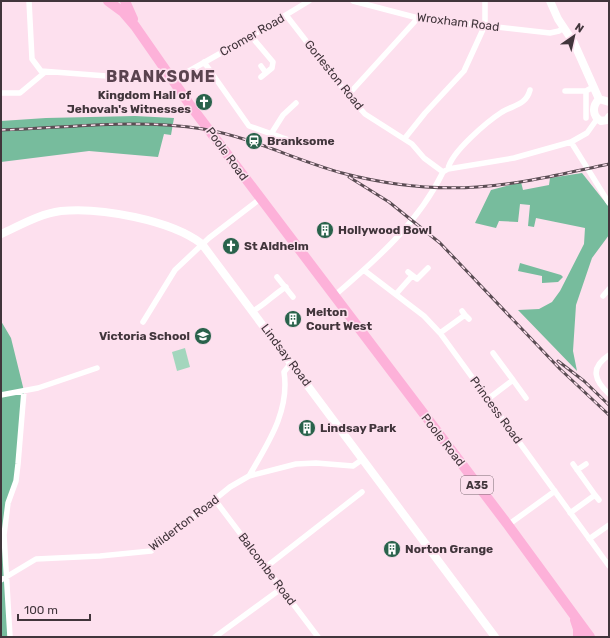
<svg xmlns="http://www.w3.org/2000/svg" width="610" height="638" viewBox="0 0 610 638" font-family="Rubik,sans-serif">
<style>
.green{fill:#a3d6bd}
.forest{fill:#77bc9d}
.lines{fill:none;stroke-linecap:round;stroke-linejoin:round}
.street{stroke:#fff;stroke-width:5.5}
.secondary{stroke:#fff;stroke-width:8}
.highway{stroke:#fdb1d9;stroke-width:10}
.rail-casing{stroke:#5b4d54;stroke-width:3}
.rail{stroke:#fde0ee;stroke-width:1.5;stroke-dasharray:4.5;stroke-linecap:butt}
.labels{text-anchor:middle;stroke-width:3.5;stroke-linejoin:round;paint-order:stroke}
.shield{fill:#fde0ee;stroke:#796871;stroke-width:1}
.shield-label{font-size:11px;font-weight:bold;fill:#41353b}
.street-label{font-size:12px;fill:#41353b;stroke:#fde0ee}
.poi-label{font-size:12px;font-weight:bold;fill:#41353b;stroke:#fde0ee;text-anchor:start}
.district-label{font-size:16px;font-weight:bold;letter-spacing:1px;fill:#5a434f;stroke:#fde0ee}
</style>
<rect width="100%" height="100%" fill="#fde0ee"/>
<!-- green -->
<path class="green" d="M185,348L190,367L177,371L172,352Z"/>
<!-- forest -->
<path class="forest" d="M135,116L174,118L171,135L164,134L158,157L89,151L1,162V121L46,118Z
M582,173L609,207V235L592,258L576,305L573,351L577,371L518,310L539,309L552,302L560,291L584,244L585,228L536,218L534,227L528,226L530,205L520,204L518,222L499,221L496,228L475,223L491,190L521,182L523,190L549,185L550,178Z
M520,263L561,275L563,277L558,282L542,283V276L518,271Z
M1,321L11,338L24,391L18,464L4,535L10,637H1Z"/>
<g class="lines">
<!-- street -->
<path class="street" d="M29,1L32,59L41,71L146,79L164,67
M353,1L418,18L550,33L559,31L563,28
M286,15L348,95L365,114L412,144L424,158L443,172
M251,36L273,62L272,68L261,77
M204,62L249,126L289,140
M261,66L266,73
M173,80L251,36L309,1
M565,91H586L593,87
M586,91V118
M1,93H20L44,73
M348,95L418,18
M271,134L283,115L296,103
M405,138L425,113L464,71L485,25V1
M571,142L609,203
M448,169C451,152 488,121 502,112C514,105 526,105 530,90
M365,271L424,316L440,333L609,566
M408,272L417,279L428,268
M277,277L293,297
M396,294L412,276
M334,296C376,260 419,222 443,172L448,169L514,158L571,142L587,133L597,119
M603,296L609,289
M253,311C266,304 274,294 286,287
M465,315L469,319
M143,322L175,270L209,238L260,199
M440,333L465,315L462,311
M609,355C589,368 595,381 609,394
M513,380L526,398
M1,395L38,388L97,368
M488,399L513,380L493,353
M577,470L586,464
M249,476C268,443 290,411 284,372L291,363
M595,495L599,500
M215,500L318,637
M570,513L595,495L573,464
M508,525L555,491
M589,539L609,525
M266,567L362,492
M1,580L36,559L100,556L151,551L230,487L249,476L296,464L316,463L353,466L363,459
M10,637L4,535L8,503L16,481L18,464L24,391
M215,637L282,588"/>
<!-- secondary -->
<path class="secondary" d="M550,1L558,19L574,43L599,99
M609,102L599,99C592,106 592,116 601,121L607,120L609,117
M1,234C21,225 39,214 61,211C100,207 171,220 202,244L495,637"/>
<!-- highway -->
<path class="highway" d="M108,1L123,12L135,26L190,105L508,525L590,637
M125,1L133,19
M575,620L578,629V637"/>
<!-- rail casing -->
<g class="rail-casing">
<path id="rail" d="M1,130C70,128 134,118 203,129C251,137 295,160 342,173C384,184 433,190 477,187C522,184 566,173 609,164
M349,177L389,202L440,243L560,369L609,415
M558,361L584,381L609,405"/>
</g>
<!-- rail -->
<use href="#rail" class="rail"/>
</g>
<!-- icons -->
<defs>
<g id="church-disc" transform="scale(0.9)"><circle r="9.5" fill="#29624b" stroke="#fde0ee"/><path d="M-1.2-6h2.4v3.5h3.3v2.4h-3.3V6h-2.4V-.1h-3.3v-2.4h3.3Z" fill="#fff"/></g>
<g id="station-disc" transform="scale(0.9)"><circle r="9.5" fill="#29624b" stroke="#fde0ee"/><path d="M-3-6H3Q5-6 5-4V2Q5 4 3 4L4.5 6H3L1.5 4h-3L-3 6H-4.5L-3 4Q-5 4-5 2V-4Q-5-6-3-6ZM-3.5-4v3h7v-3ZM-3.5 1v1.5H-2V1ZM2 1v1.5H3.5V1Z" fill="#fff"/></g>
<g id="building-disc" transform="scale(0.9)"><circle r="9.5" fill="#29624b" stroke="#fde0ee"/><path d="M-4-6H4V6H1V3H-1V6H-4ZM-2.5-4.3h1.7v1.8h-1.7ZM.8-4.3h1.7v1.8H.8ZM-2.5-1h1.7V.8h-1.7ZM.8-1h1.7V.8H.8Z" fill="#fff"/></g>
<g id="school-disc" transform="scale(0.9)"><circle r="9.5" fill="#29624b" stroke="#fde0ee"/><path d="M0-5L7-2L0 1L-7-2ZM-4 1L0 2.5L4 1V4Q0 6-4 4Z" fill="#fff"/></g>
</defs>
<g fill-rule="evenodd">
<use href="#church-disc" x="204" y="102"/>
<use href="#station-disc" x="254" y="141"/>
<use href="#building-disc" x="325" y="230"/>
<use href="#church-disc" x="231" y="246"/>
<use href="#building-disc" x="293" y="319"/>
<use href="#school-disc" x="203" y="336"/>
<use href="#building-disc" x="307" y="428"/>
<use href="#building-disc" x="392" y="549"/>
</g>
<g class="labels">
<!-- shield labels -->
<rect class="shield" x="461" y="476" width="32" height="18" rx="3"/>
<g class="shield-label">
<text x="477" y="489">A35</text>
</g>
<!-- street labels -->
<g class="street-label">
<text transform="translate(458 22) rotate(7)" y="4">Wroxham Road</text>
<text transform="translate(252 35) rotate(-30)" y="4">Cromer Road</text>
<text transform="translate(334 75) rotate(51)" y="4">Gorleston Road</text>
<text transform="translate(227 154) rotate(54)" y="4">Poole Road</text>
<text transform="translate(286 355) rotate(53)" y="4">Lindsay Road</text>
<text transform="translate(496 410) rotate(54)" y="4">Princess Road</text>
<text transform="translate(443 440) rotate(52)" y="4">Poole Road</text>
<text transform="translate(184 523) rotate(-37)" y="4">Wilderton Road</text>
<text transform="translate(267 569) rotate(53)" y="4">Balcombe Road</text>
</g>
<!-- poi labels -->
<g class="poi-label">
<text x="191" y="99" text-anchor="end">Kingdom Hall of<tspan x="191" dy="14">Jehovah's Witnesses</tspan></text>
<text x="267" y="145">Branksome</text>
<text x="338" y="234">Hollywood Bowl</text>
<text x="244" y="250">St Aldhelm</text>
<text x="306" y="316">Melton<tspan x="306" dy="14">Court West</tspan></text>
<text x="190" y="340" text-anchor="end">Victoria School</text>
<text x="320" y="432">Lindsay Park</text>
<text x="405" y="553">Norton Grange</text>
</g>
<!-- district labels -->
<g class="district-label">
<text x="161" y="82">BRANKSOME</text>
</g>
</g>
<!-- border -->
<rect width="610" height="638" fill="none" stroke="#41353b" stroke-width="4"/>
<!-- north arrow -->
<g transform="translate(574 36) rotate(34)" stroke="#fde0ee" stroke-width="3" paint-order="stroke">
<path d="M0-3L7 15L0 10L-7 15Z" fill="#41353b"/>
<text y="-6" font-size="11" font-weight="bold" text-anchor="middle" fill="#41353b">N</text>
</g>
<!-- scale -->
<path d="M18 614v6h72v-6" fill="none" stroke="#41353b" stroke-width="2"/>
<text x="24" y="614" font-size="12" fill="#41353b" stroke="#fde0ee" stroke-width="3" paint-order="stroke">100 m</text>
</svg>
